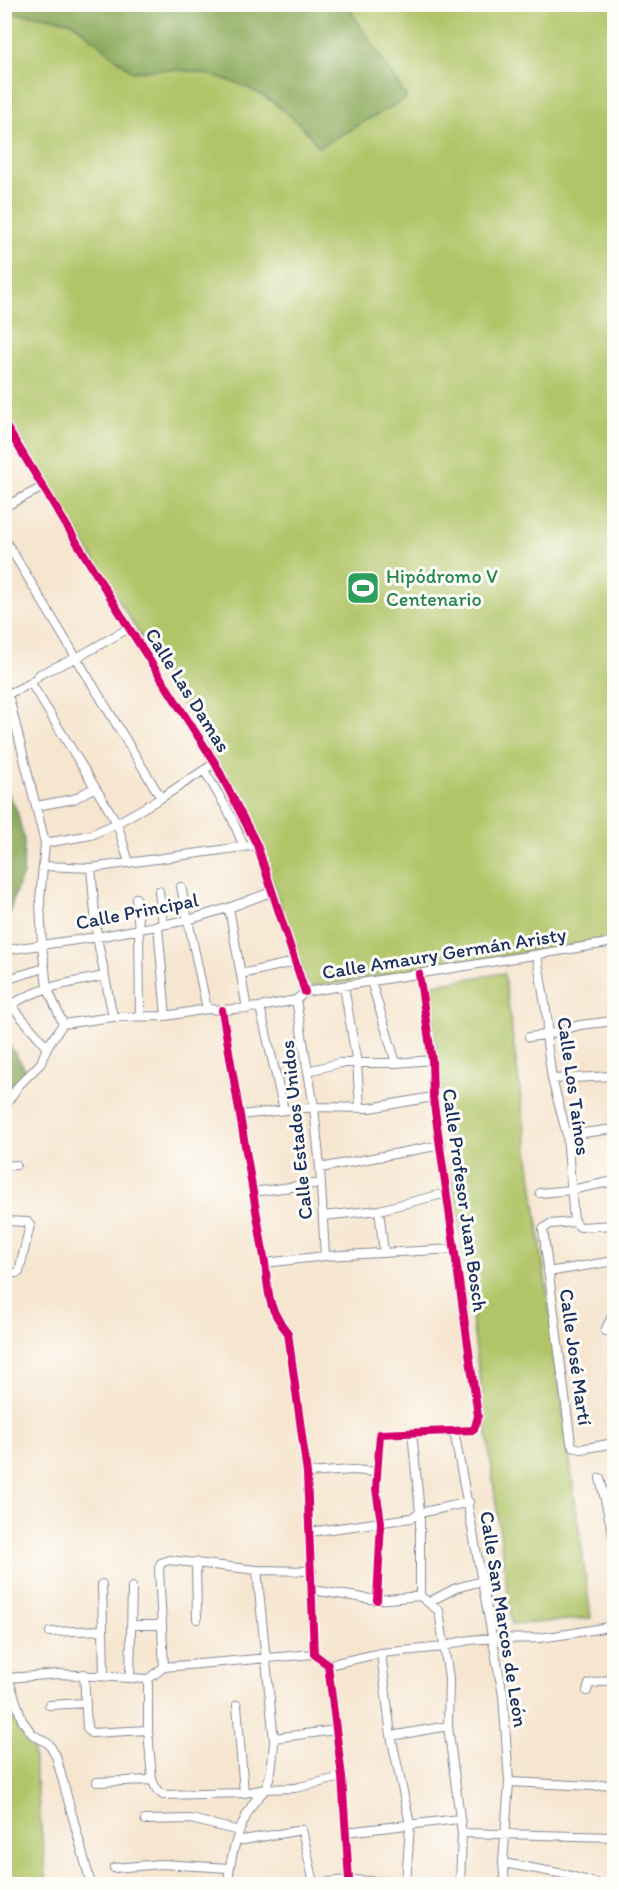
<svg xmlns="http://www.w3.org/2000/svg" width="619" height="1889" viewBox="0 0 619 1889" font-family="Itim,sans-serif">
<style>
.green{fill:#b1c568;stroke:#667a63;stroke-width:1.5}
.forest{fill:#8caa5c;stroke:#546c5d;stroke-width:1.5}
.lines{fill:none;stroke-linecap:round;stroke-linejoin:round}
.minor-casing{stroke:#888a96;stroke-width:10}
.minor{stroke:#fff;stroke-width:8}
.cycleway-casing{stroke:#fdfcf7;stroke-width:11}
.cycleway{stroke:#d6006c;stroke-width:8}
.labels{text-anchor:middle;stroke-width:6;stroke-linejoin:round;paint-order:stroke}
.leisure-label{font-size:20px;fill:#27864d;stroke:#fdfcf7;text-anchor:start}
.street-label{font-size:20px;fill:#1b2f5e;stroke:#fdfcf7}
</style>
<rect width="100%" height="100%" fill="#fdfcf7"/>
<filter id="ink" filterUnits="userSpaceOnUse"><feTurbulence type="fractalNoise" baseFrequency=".0167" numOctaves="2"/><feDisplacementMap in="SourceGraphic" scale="12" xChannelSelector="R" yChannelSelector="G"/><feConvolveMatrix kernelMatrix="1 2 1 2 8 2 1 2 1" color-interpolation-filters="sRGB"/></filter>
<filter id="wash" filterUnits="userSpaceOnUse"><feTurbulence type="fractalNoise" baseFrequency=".008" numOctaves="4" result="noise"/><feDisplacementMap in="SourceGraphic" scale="24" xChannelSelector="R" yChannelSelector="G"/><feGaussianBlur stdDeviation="1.35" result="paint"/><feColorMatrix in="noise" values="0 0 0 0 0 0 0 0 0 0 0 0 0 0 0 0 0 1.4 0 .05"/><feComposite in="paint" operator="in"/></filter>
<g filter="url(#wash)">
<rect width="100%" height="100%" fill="#f6e5cf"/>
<!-- green -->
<path class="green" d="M5,5H614V938L318,986H313L306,981L272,880L217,761L5,414Z
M504,973L591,1618L512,1625L428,985Z
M4,1689L20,1733L32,1742L47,1884H5Z"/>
<!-- forest -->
<path class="forest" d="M4,5H347L407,98L319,147C312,139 305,129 297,122C254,80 192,63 133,72L72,22L42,16L5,13Z
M4,785L17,811L24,840L23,874L14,896L5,929Z
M5,1039L27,1072L5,1093Z"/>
</g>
<g filter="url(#ink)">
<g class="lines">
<!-- minor casing -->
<g class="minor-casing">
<path id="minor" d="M4,423L129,628L215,763L257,845L305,992
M4,507L43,487
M4,538L161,798
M31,683L117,823L129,863
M4,687L8,694L45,843L40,900L42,946L47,987L63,1024
M8,694L31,683L40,674L78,657L129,628
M204,770L231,816L244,847
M36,806L74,799L95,787
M45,843L91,835L117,823L161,798L215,763
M44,866L91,868L257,845
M91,868L97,937L113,1017
M181,887L207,1009
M159,891L163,925
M136,898L139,929L140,1016
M229,908L247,1009
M158,926L166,1016
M6,950L97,937L188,920L231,907L271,892
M537,956L548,1023L546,1035L552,1079L567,1135L574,1222
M241,974L294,962
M4,980L45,968
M371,981L396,1063
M344,986L357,1064L360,1106
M4,997L47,1047
M296,1000L314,1107L320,1168L325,1256
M11,1005C41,986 70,983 105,976
M260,1007L284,1110
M222,1010L265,1263C269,1295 267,1307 288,1333L307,1473L314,1654L328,1665L342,1777L349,1880
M529,1037L546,1035L580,1025L614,1021
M308,1071L340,1063H396L432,1060
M552,1079L614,1076
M4,1107L19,1085L41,1063L47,1047L63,1024L113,1017L166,1016L207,1009L222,1010L260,1007L296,1000L305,992L614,942
M240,1115L314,1107L370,1108L433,1097
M567,1135L614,1129
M4,1166L16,1165
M320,1168L441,1145
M253,1192L321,1183
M540,1193L571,1190L614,1181
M379,1210L384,1253
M323,1216L379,1210L447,1193
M4,1221L28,1222L30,1225L19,1272L15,1273L4,1272
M574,1222L550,1224L543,1229L571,1443L573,1447L581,1449L614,1443
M574,1222L580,1227L614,1225
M265,1263L325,1256L455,1249
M548,1272L614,1261
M605,1331L614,1312
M454,1431L503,1695L509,1782L503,1863L505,1884
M412,1432L420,1513V1596
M307,1473L353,1470L377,1472
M600,1478L614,1539
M310,1532L411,1518L420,1513L469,1502
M196,1562L197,1619
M102,1584L104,1676
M312,1590L377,1600L420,1596L439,1611L449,1679L448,1726L462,1833L460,1884
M377,1600L381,1522L376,1489L380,1434L474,1430L478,1416L433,1097L432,1060L419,974
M429,1602L456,1588L482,1581
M131,1625H162
M50,1632L103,1630
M381,1653L391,1736L410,1824L406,1884
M4,1665L22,1720L32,1734L49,1744L56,1756L91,1884
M328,1665L381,1653L444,1647C472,1635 506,1640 536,1638C562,1636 589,1630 614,1626
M164,1667L159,1568L161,1563L169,1560L257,1570L312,1571
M84,1674L87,1728L91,1733L148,1730
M8,1678L59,1674L148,1679L164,1667L314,1654
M130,1678L132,1587
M148,1679V1730L152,1780L157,1790L163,1795L244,1793L266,1789L295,1788L342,1777
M587,1691L589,1684L614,1679
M49,1705L86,1703
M237,1705L244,1793
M391,1736L448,1726
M274,1738L336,1730
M97,1782L152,1780
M509,1782L594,1786L614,1784
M145,1820L191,1819L239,1831
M346,1832L459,1819
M462,1833L614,1837
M237,1841L302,1830L314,1883
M503,1863L564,1874L599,1884
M114,1868L161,1864L230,1868
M228,1884C230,1857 238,1829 252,1805C256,1798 263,1794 266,1787C272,1773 273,1757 274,1741L257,1570
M306,1884L349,1880L441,1884"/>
</g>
<!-- minor -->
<use href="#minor" class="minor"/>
<!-- cycleway casing -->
<g class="cycleway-casing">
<path id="cycleway" d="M4,423L129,628L215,763L257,845L305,992
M222,1010L265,1263C269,1295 267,1307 288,1333L307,1473L314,1654L328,1665L342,1777L349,1880
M377,1600L381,1522L376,1489L380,1434L474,1430L478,1416L433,1097L432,1060L419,974"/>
</g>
<!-- cycleway -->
<use href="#cycleway" class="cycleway"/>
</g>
</g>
<!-- icons -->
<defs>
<g id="stadium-square" transform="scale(1.725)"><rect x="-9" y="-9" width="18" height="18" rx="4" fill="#2e9e5b" stroke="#fdfcf7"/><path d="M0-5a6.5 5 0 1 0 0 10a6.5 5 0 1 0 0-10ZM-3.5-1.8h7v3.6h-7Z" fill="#fff"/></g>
</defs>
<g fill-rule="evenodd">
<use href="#stadium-square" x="363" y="588"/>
</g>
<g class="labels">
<!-- leisure labels -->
<g class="leisure-label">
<text x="386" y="583">Hipódromo V<tspan x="386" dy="23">Centenario</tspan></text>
</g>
<!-- street labels -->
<g class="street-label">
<text transform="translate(188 690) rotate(58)" y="7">Calle Las Damas</text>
<text transform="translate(137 911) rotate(-11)" y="7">Calle Principal</text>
<text transform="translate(444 953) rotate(-9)" y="7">Calle Amaury Germán Aristy</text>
<text transform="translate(574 1086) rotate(82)" y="7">Calle Los Taínos</text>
<text transform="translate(296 1130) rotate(-96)" y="7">Calle Estados Unidos</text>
<text transform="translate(465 1200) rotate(82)" y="7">Calle Profesor Juan Bosch</text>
<text transform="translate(576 1357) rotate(82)" y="7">Calle José Martí</text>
<text transform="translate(504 1619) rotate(81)" y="7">Calle San Marcos de León</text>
</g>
</g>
<!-- margin -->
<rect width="619" height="1889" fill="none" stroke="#fdfcf7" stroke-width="24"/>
</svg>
